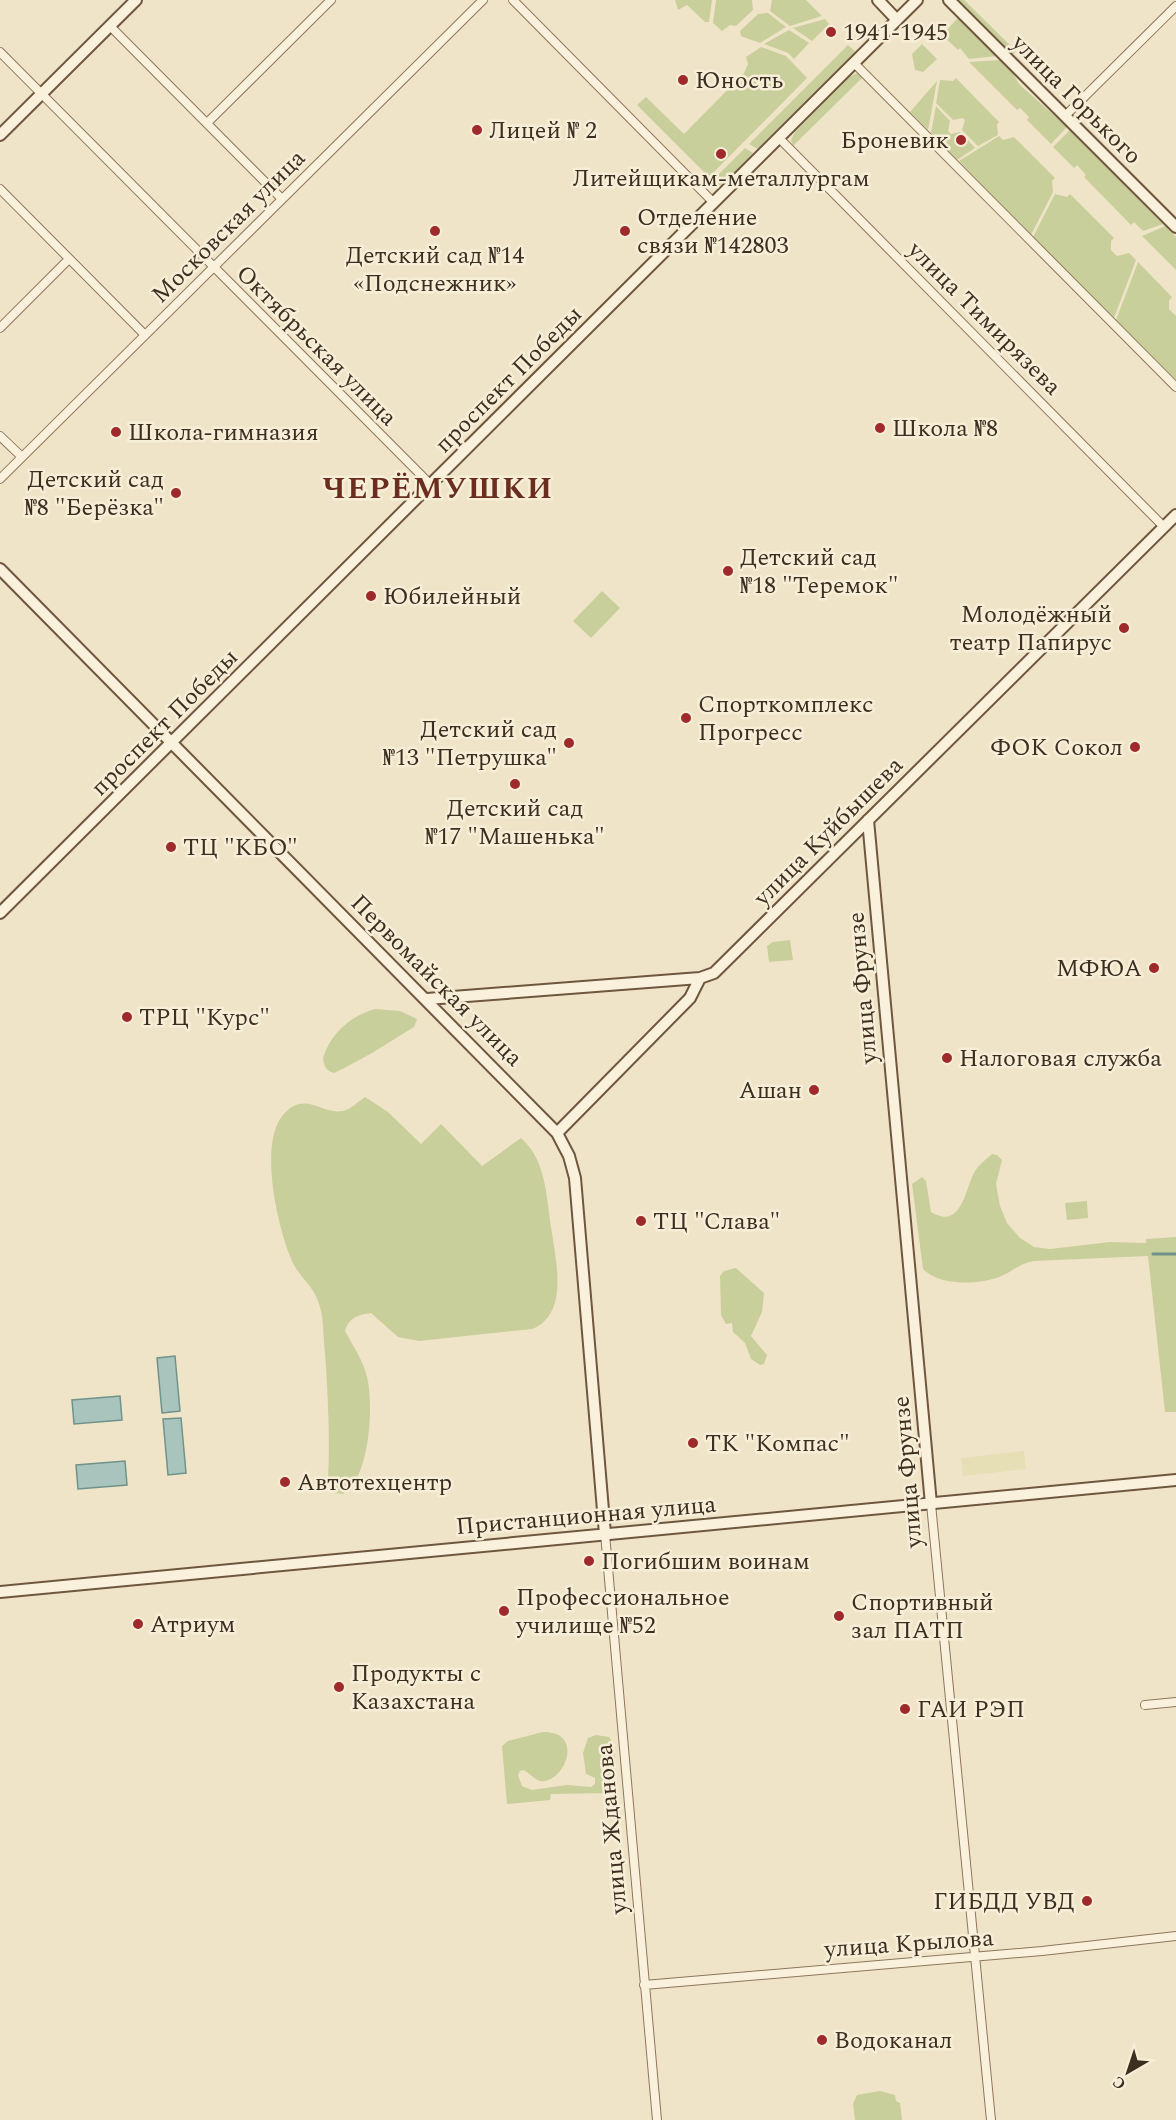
<svg xmlns="http://www.w3.org/2000/svg" width="1176" height="2120" viewBox="0 0 1176 2120" font-family="Spectral,serif">
<style>
.farmland{fill:#e6deb5}
.green{fill:#c9cf9b}
.water{fill:#a9c4bc;stroke:#6f938a;stroke-width:1.5}
.lines{fill:none;stroke-linecap:round;stroke-linejoin:round}
.stream{stroke:#6f938a;stroke-width:3}
.street-casing{stroke:#8d765c;stroke-width:10}
.secondary-casing{stroke:#6f573f;stroke-width:14}
.street{stroke:#faf1dc;stroke-width:8}
.secondary{stroke:#faf1dc;stroke-width:10}
.poi-dot{fill:#9e2a2b;stroke:#f7eed8;stroke-width:2}
.labels{text-anchor:middle;stroke-width:5;stroke-linejoin:round;paint-order:stroke}
.poi-label{font-size:24px;fill:#3d2e20;stroke:#f7eed8;text-anchor:start}
.street-label{font-size:24px;fill:#3d2e20;stroke:#f7eed8}
.district-label{font-size:30px;font-weight:bold;letter-spacing:1.5px;fill:#6b2e1e;stroke:#f7eed8}
</style>
<rect width="100%" height="100%" fill="#f0e4c8"/>
<!-- farmland -->
<path class="farmland" d="M1024,1451L1026,1469L963,1476L961,1458Z"/>
<!-- green -->
<path class="green" d="M675,0H712L709,22H705L687,5L678,10Z
M716,0H752L753,10L736,26L730,25L722,31L713,23Z
M772,0H806L822,16L790,26L770,11Z
M956,0H964L1016,51L1012,55Z
M768,13L786,27L760,43L741,36L740,31L758,14Z
M958,18L997,56L969,59L960,48L958,50L942,35Z
M825,19L829,24L812,41L793,28Z
M789,30L809,43L794,59L788,53L764,44Z
M922,44L937,59L923,72L915,70L912,54Z
M848,45L856,52L758,149L749,144Z
M761,47L786,56L807,78L709,177L637,105L646,97L684,134L744,73L748,64L746,57Z
M1000,60L1011,70L1019,84L1067,127L1051,144L1027,120L1029,117L1020,108L1017,110L969,62Z
M857,73L863,77L793,146L791,140L795,132L849,77Z
M956,78L999,122L997,125L998,135L978,146L962,130L965,120L962,118L953,120L936,103L940,80L953,81Z
M937,81L928,130L910,112Z
M936,106L950,121L948,131L951,134L960,132L964,136L959,134L955,139L962,146L966,142L965,137L975,148L957,160L931,133Z
M1070,130L1163,224L1143,231L1134,222L1131,225L1084,177L1086,175L1077,165L1074,168L1053,147Z
M999,136L1003,140L1014,137L1055,178L1052,181L1053,192L1031,235L959,161Z
M745,148L753,153C741,166 726,191 707,186Z
M1055,194L1067,197L1070,194L1114,238L1111,241V250L1117,256L1129,253L1136,260L1114,318L1033,237Z
M1165,226L1176,237V270L1142,236Z
M1138,262L1172,297L1169,301V309L1176,316V380L1116,320Z
M602,591L620,608L591,638L573,621Z
M790,940L793,960L769,962L767,946L773,942Z
M375,1009L400,1011L417,1019L414,1027C388,1043 362,1060 334,1073C326,1071 324,1066 323,1058C331,1033 349,1017 375,1009Z
M365,1097L388,1112L421,1144L441,1124L482,1166L521,1138C548,1162 546,1200 552,1233C556,1262 569,1314 532,1329L419,1341L398,1337L371,1313C357,1315 349,1318 345,1331C353,1346 363,1360 367,1377C374,1404 370,1479 343,1494L335,1493L328,1480C330,1438 328,1395 325,1353C323,1338 324,1321 320,1307C315,1286 300,1279 292,1261C278,1229 258,1144 283,1115C306,1088 324,1118 346,1110C352,1108 359,1101 365,1097Z
M992,1154L997,1155L1002,1160L996,1184L1000,1206L1007,1223L1020,1238L1034,1247L1050,1249L1110,1242L1146,1243V1239L1176,1237V1412H1165L1148,1256L1034,1261C1020,1263 1012,1272 999,1277C978,1285 939,1286 923,1269L912,1184L922,1177L926,1181L931,1212C962,1231 965,1188 975,1171C979,1165 986,1159 992,1154Z
M1087,1201L1088,1218L1067,1220L1065,1203Z
M736,1268L764,1293L762,1312L751,1336L767,1355L764,1364L760,1365L751,1359L745,1343L733,1332L732,1323L726,1324L721,1315L720,1276L724,1271Z
M543,1732C586,1731 564,1785 540,1781C534,1779 529,1773 524,1770L520,1771L518,1775L522,1786L532,1790L567,1785L591,1787L595,1784V1778L586,1774L583,1753L588,1738L596,1735L609,1737C617,1747 618,1782 612,1793L551,1794L550,1800L507,1804L502,1746L508,1741Z
M880,2091L895,2095L896,2101L900,2103L902,2120H855L853,2104L857,2095Z"/>
<!-- water -->
<path class="water" d="M175,1356L180,1411L162,1413L157,1358Z
M120,1396L122,1420L74,1424L72,1400Z
M181,1418L186,1473L168,1475L163,1419Z
M125,1461L127,1485L78,1489L76,1465Z"/>
<g class="lines">
<!-- stream -->
<path class="stream" d="M1153,1254H1176"/>
<!-- street casing -->
<g class="street-casing">
<path id="street" d="M513,0L714,203
M110,26L282,199
M0,52L431,485
M854,63L1176,387
M1065,116L1176,6
M207,123L331,0
M779,138L1164,527
M0,189L145,335
M0,328L69,259
M0,436L22,457
M0,479L483,0
M931,1504L991,2120
M605,1534L657,2120
M1145,1705L1176,1702
M644,1985L1042,1951L1176,1936"/>
</g>
<!-- secondary casing -->
<g class="secondary-casing">
<path id="secondary" d="M878,0L897,20
M949,0L1176,227
M0,135L136,0
M0,569L557,1133L569,1156L575,1178L605,1534
M868,820L931,1504
M0,913L917,0
M427,999L700,978L714,973L1176,515
M557,1133L690,998L700,978
M0,1592L1176,1480"/>
</g>
<!-- street -->
<use href="#street" class="street"/>
<!-- secondary -->
<use href="#secondary" class="secondary"/>
</g>
<!-- markers -->
<g class="poi-dot">
<circle cx="831" cy="32" r="6"/>
<circle cx="683" cy="80" r="6"/>
<circle cx="477" cy="130" r="6"/>
<circle cx="961" cy="140" r="6"/>
<circle cx="721" cy="154" r="6"/>
<circle cx="435" cy="231" r="6"/>
<circle cx="625" cy="231" r="6"/>
<circle cx="880" cy="428" r="6"/>
<circle cx="116" cy="432" r="6"/>
<circle cx="176" cy="493" r="6"/>
<circle cx="728" cy="571" r="6"/>
<circle cx="371" cy="596" r="6"/>
<circle cx="1124" cy="628" r="6"/>
<circle cx="686" cy="718" r="6"/>
<circle cx="569" cy="743" r="6"/>
<circle cx="1135" cy="747" r="6"/>
<circle cx="515" cy="784" r="6"/>
<circle cx="171" cy="847" r="6"/>
<circle cx="1154" cy="968" r="6"/>
<circle cx="127" cy="1017" r="6"/>
<circle cx="947" cy="1058" r="6"/>
<circle cx="814" cy="1090" r="6"/>
<circle cx="641" cy="1221" r="6"/>
<circle cx="693" cy="1443" r="6"/>
<circle cx="285" cy="1482" r="6"/>
<circle cx="589" cy="1561" r="6"/>
<circle cx="504" cy="1611" r="6"/>
<circle cx="839" cy="1616" r="6"/>
<circle cx="138" cy="1624" r="6"/>
<circle cx="339" cy="1687" r="6"/>
<circle cx="905" cy="1709" r="6"/>
<circle cx="1087" cy="1901" r="6"/>
<circle cx="822" cy="2040" r="6"/>
</g>
<g class="labels">
<!-- poi labels -->
<g class="poi-label">
<text x="843" y="40">1941-1945</text>
<text x="695" y="88">Юность</text>
<text x="489" y="138">Лицей № 2</text>
<text x="949" y="148" text-anchor="end">Броневик</text>
<text x="721" y="186" text-anchor="middle">Литейщикам-металлургам</text>
<text x="637" y="225">Отделение<tspan x="637" dy="28">связи №142803</tspan></text>
<text x="435" y="263" text-anchor="middle">Детский сад №14<tspan x="435" dy="28">«Подснежник»</tspan></text>
<text x="892" y="436">Школа №8</text>
<text x="128" y="440">Школа-гимназия</text>
<text x="164" y="487" text-anchor="end">Детский сад<tspan x="164" dy="28">№8 "Берёзка"</tspan></text>
<text x="740" y="565">Детский сад<tspan x="740" dy="28">№18 "Теремок"</tspan></text>
<text x="383" y="604">Юбилейный</text>
<text x="1112" y="622" text-anchor="end">Молодёжный<tspan x="1112" dy="28">театр Папирус</tspan></text>
<text x="698" y="712">Спорткомплекс<tspan x="698" dy="28">Прогресс</tspan></text>
<text x="557" y="737" text-anchor="end">Детский сад<tspan x="557" dy="28">№13 "Петрушка"</tspan></text>
<text x="1123" y="755" text-anchor="end">ФОК Сокол</text>
<text x="515" y="816" text-anchor="middle">Детский сад<tspan x="515" dy="28">№17 "Машенька"</tspan></text>
<text x="183" y="855">ТЦ "КБО"</text>
<text x="1142" y="976" text-anchor="end">МФЮА</text>
<text x="139" y="1025">ТРЦ "Курс"</text>
<text x="959" y="1066">Налоговая служба</text>
<text x="802" y="1098" text-anchor="end">Ашан</text>
<text x="653" y="1229">ТЦ "Слава"</text>
<text x="705" y="1451">ТК "Компас"</text>
<text x="297" y="1490">Автотехцентр</text>
<text x="601" y="1569">Погибшим воинам</text>
<text x="516" y="1605">Профессиональное<tspan x="516" dy="28">училище №52</tspan></text>
<text x="851" y="1610">Спортивный<tspan x="851" dy="28">зал ПАТП</tspan></text>
<text x="150" y="1632">Атриум</text>
<text x="351" y="1681">Продукты с<tspan x="351" dy="28">Казахстана</tspan></text>
<text x="917" y="1717">ГАИ РЭП</text>
<text x="1075" y="1909" text-anchor="end">ГИБДД УВД</text>
<text x="834" y="2048">Водоканал</text>
</g>
<!-- street labels -->
<g class="street-label">
<text transform="translate(1077 99) rotate(45)" y="8">улица Горького</text>
<text transform="translate(228 226) rotate(-45)" y="8">Московская улица</text>
<text transform="translate(985 318) rotate(45)" y="8">улица Тимирязева</text>
<text transform="translate(317 345) rotate(45)" y="8">Октябрьская улица</text>
<text transform="translate(508 379) rotate(-45)" y="8">проспект Победы</text>
<text transform="translate(164 722) rotate(-45)" y="8">проспект Победы</text>
<text transform="translate(828 831) rotate(-45)" y="8">улица Куйбышева</text>
<text transform="translate(437 980) rotate(45)" y="8">Первомайская улица</text>
<text transform="translate(862 988) rotate(-95)" y="8">улица Фрунзе</text>
<text transform="translate(907 1472) rotate(-95)" y="8">улица Фрунзе</text>
<text transform="translate(586 1515) rotate(-5)" y="8">Пристанционная улица</text>
<text transform="translate(611 1829) rotate(-95)" y="8">улица Жданова</text>
<text transform="translate(909 1943) rotate(-4)" y="8">улица Крылова</text>
</g>
<!-- district labels -->
<g class="district-label">
<text x="438" y="498">ЧЕРЁМУШКИ</text>
</g>
</g>
<!-- north arrow -->
<g transform="translate(1128 2072) rotate(219)" stroke="#f7eed8" stroke-width="4.5" paint-order="stroke">
<path d="M0-4.5L10 22L0 15L-10 22Z" fill="#3d2e20"/>
<text y="-9" font-size="16" font-weight="bold" text-anchor="middle" fill="#3d2e20">С</text>
</g>
</svg>
